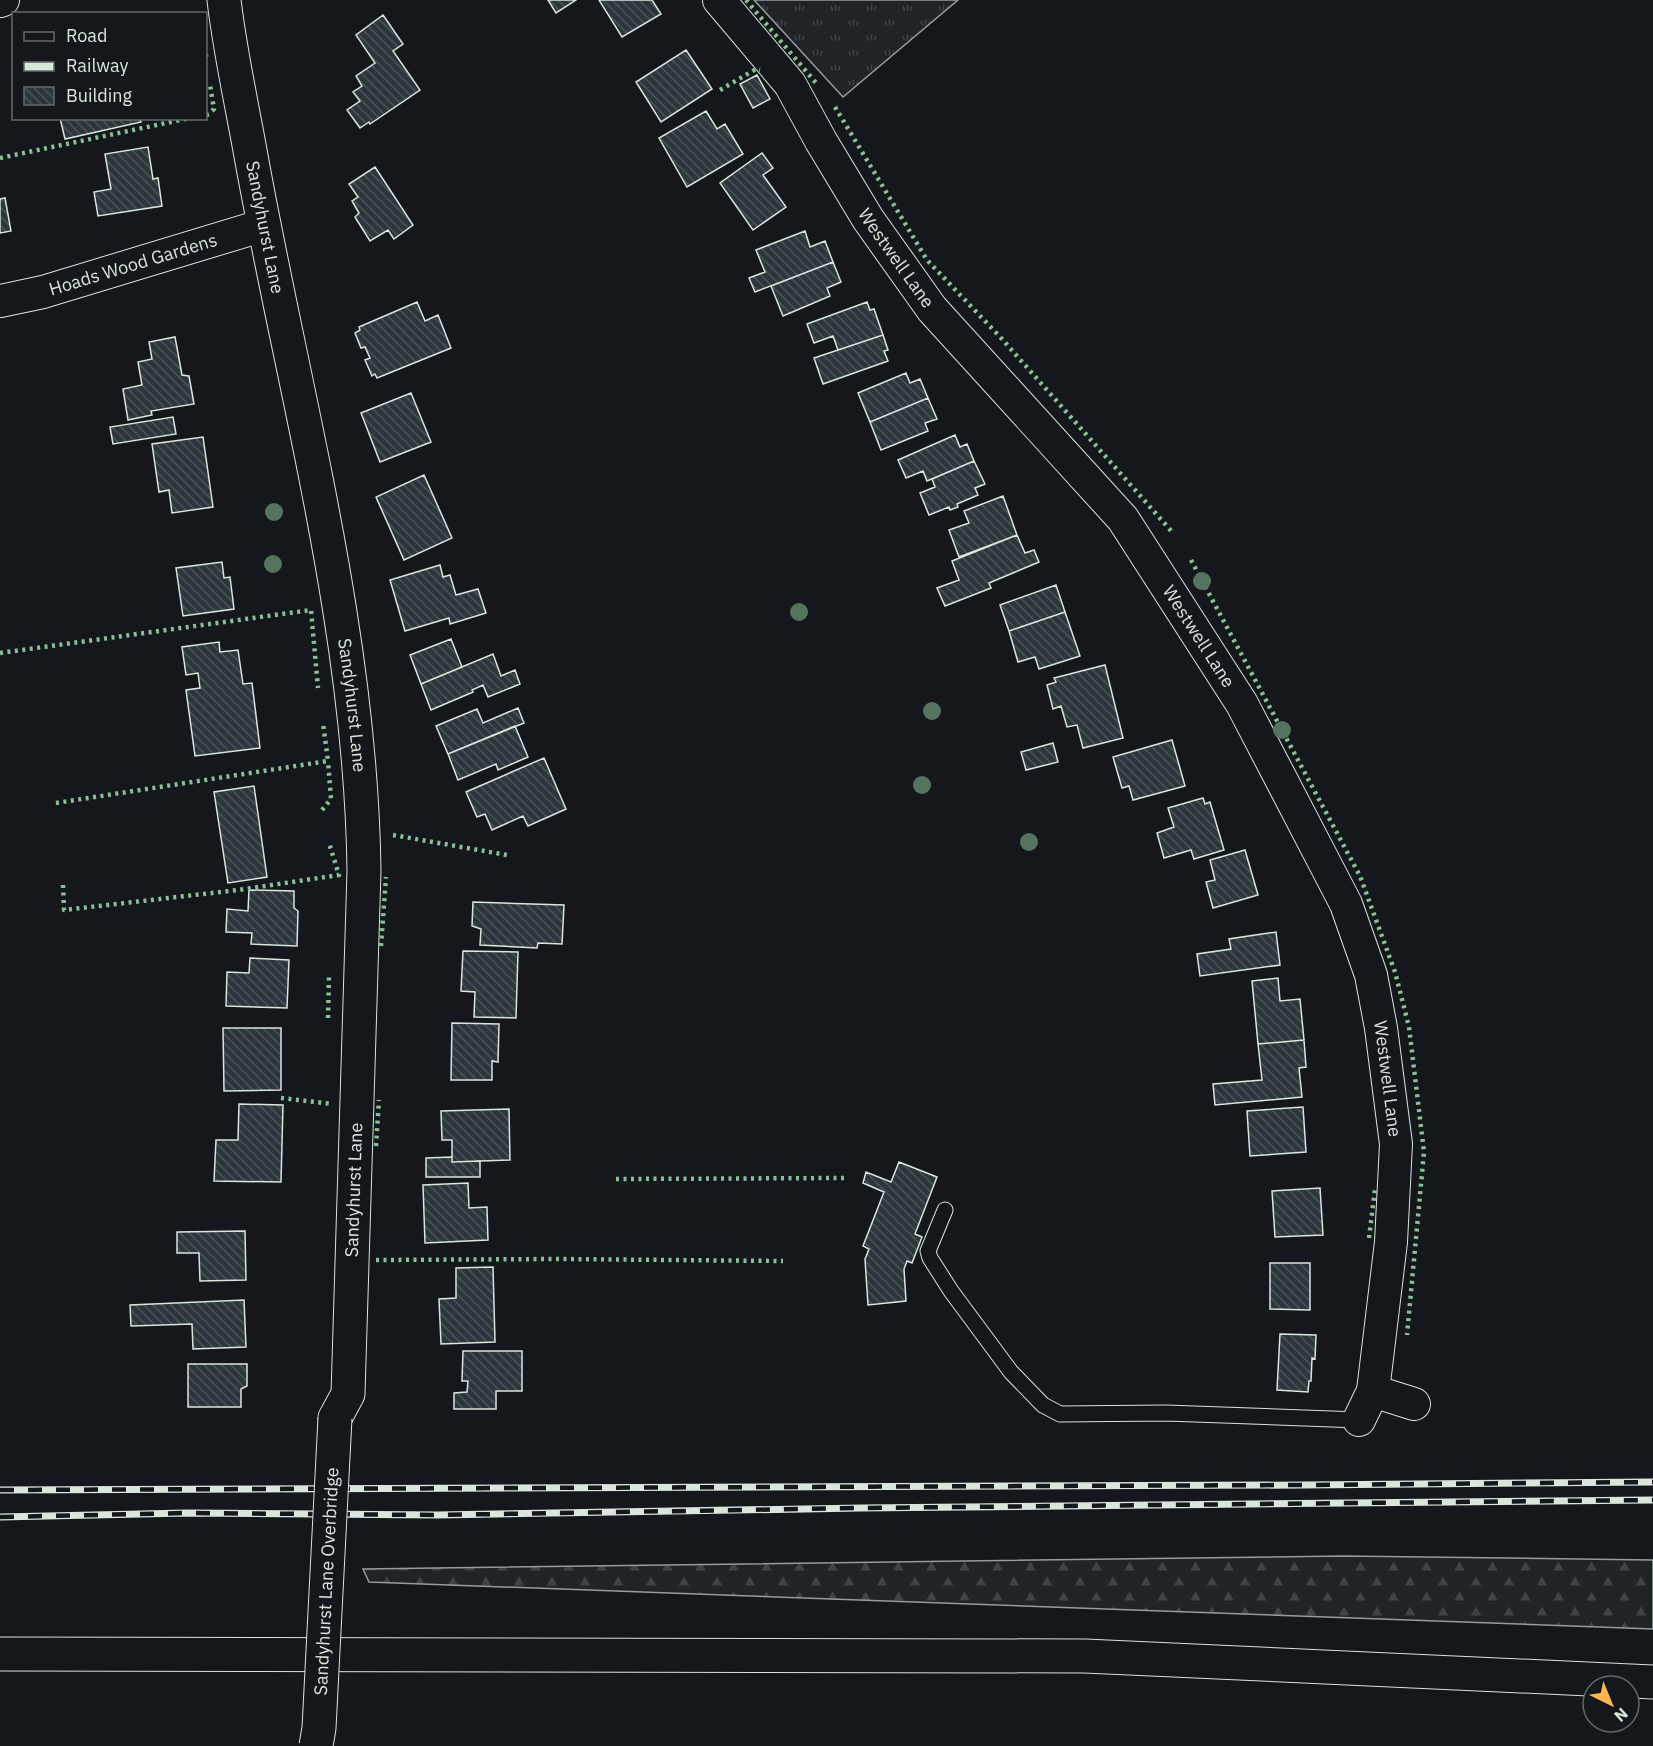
<svg xmlns="http://www.w3.org/2000/svg" width="1653" height="1746" viewBox="0 0 1653 1746" font-family="'IBM Plex Sans',sans-serif">
<style>
.grass{fill:url(#grass-tufts);stroke:#939e99;stroke-width:1.5}
.forest{fill:url(#forest-firs);stroke:#939e99;stroke-width:1.5}
.building{fill:url(#building-back-hatch);stroke:#d8e6dc;stroke-width:1.5}
.lines{fill:none;stroke-linecap:round;stroke-linejoin:round}
.service-casing{stroke:#d8e6dc;stroke-width:17}
.minor-casing{stroke:#d8e6dc;stroke-width:34}
.tertiary-casing{stroke:#d8e6dc;stroke-width:35}
.motorway-casing{stroke:#d8e6dc;stroke-width:35}
.service{stroke:#14181c;stroke-width:15}
.minor{stroke:#14181c;stroke-width:32}
.tertiary{stroke:#14181c;stroke-width:33}
.motorway{stroke:#14181c;stroke-width:33}
.rail-casing{stroke:#d8e6dc;stroke-width:7}
.rail{stroke:#14181c;stroke-width:4.5;stroke-dasharray:14;stroke-linecap:butt}
.tertiary-bridge-casing{stroke:#d8e6dc;stroke-width:35;stroke-linecap:butt}
.tertiary-bridge{stroke:#14181c;stroke-width:33}
.hedge{stroke:#8ac095;stroke-width:4.5;stroke-dasharray:3 4.5;stroke-linecap:butt}
.tree{fill:#55745f}
.labels{text-anchor:middle;stroke-width:4.5;stroke-linejoin:round;paint-order:stroke}
.street-label{font-size:18px;fill:#d8e6dc;stroke:#14181c}
</style>
<defs>
<pattern id="grass-tufts" width="24" height="20" patternUnits="userSpaceOnUse" patternTransform="scale(1.5)"><rect width="24" height="20" fill="#202428"/><path d="M3 7l-1-3M5 7V3M7 7l1-3M15 17l-1-3M17 17v-4M19 17l1-3" fill="none" stroke="#404447"/></pattern>
<pattern id="forest-firs" width="22" height="20" patternUnits="userSpaceOnUse" patternTransform="scale(1.5)"><rect width="22" height="20" fill="#202428"/><path d="M5 1l3.5 6h-7zM16 11l3.5 6h-7z" fill="#404447"/></pattern>
<pattern id="building-back-hatch" width="6" height="6" patternUnits="userSpaceOnUse" patternTransform="scale(1.5)"><rect width="6" height="6" fill="#2c363c"/><path d="M-1 5l2 2M0 0l6 6M5-1l2 2" fill="none" stroke="#4a5358"/></pattern>
</defs>
<rect width="100%" height="100%" fill="#14181c"/>
<!-- grass -->
<path class="grass" d="M754,0H958L843,97Z"/>
<!-- forest -->
<path class="forest" d="M1344,1556L1653,1560V1629L369,1582L363,1569Z"/>
<!-- building -->
<path class="building" d="M548,0H576L556,13Z
M599,0H652L661,14L622,37Z
M383,15L403,44L393,51L420,90L370,124L369,122L360,128L347,110L360,101L353,92L362,86L356,76L375,63L356,35Z
M686,50L712,89L661,122L636,82Z
M757,75L770,99L753,108L740,84Z
M706,111L717,129L725,124L743,154L687,187L659,138Z
M60,118H140L141,122L65,139Z
M148,147L153,179L158,178L162,206L98,216L94,192L111,189L105,154Z
M762,153L773,168L763,175L786,207L753,230L720,183Z
M375,167L413,225L394,239L388,230L370,241L355,217L359,213L352,201L358,197L349,184Z
M5,198L11,231L0,233V199Z
M805,231L810,247L825,241L833,262L755,292L749,278L765,272L756,250Z
M833,262L841,282L827,288L830,296L783,316L771,286Z
M417,302L425,321L438,315L451,348L377,378L375,374L372,376L365,360L370,358L365,347L361,348L355,333L360,330L359,327Z
M867,302L870,310L874,309L883,335L838,350L833,336L814,343L807,324Z
M883,335L888,350L884,351L888,361L823,384L814,358Z
M175,337L182,375L189,376L194,404L151,411L152,415L128,420L123,389L142,385L138,362L152,359L149,342Z
M906,373L910,383L920,379L928,398L870,422L858,393Z
M411,393L431,442L380,462L361,413Z
M928,398L937,419L925,423L928,431L881,450L870,422Z
M173,417L176,434L113,444L110,427Z
M955,435L960,447L967,444L974,461L927,481L923,471L906,478L898,460Z
M203,437L213,507L172,513L169,490L159,492L152,444Z
M974,461L985,484L975,488L978,495L957,504L958,507L950,510L949,507L929,515L920,493L935,487L932,479Z
M424,475L452,538L404,560L376,497Z
M1003,496L1017,535L959,557L949,530L969,523L964,511Z
M1017,535L1025,553L1034,550L1039,562L989,583L991,588L945,606L937,588L959,580L952,561Z
M222,562L224,578L230,577L234,609L183,616L176,568Z
M440,565L443,577L450,575L456,595L478,589L486,613L450,624L449,618L405,631L390,580Z
M1056,585L1065,612L1009,631L1000,605Z
M1065,612L1080,656L1039,669L1035,657L1018,662L1009,631Z
M451,639L462,667L421,684L410,655Z
M219,642L220,652L238,650L243,684L252,683L260,748L195,756L186,690L200,688L198,673L186,675L182,647Z
M493,654L501,676L515,670L520,684L488,697L483,685L472,690L473,692L431,710L421,684Z
M1105,665L1123,738L1083,748L1077,725L1067,727L1061,706L1053,709L1047,685L1056,682L1054,678Z
M518,708L524,723L448,754L436,726L477,709L483,723Z
M515,726L528,757L498,770L496,764L458,780L448,754Z
M1172,740L1185,786L1133,800L1129,786L1122,788L1113,757Z
M1053,743L1058,762L1026,770L1021,752Z
M544,758L566,809L528,826L523,816L492,830L485,814L477,817L466,792Z
M254,786L267,877L228,883L214,792Z
M1203,798L1205,804L1210,802L1224,850L1194,859L1191,850L1164,858L1157,833L1174,827L1168,808Z
M1245,850L1258,895L1213,908L1206,882L1215,880L1210,860Z
M249,890L294,891V908L298,911L297,946L251,944L252,933L226,932L227,909L248,911Z
M473,902L564,905L562,944L538,943L537,948L480,945L481,929L472,926Z
M1276,932L1280,965L1200,976L1197,954L1231,949L1229,939Z
M463,951L518,952L516,1018L474,1017L475,992L461,991Z
M250,958L289,960L287,1008L226,1006L227,972L249,973Z
M1278,978L1280,1001L1300,999L1304,1040L1258,1044L1252,981Z
M452,1023L499,1024L498,1062L492,1061V1080H451Z
M223,1028H281V1090L224,1091Z
M1304,1040L1306,1067L1299,1068L1302,1097L1215,1105L1213,1084L1262,1080L1258,1044Z
M239,1104L283,1105L281,1182L214,1181L216,1140H238Z
M1303,1107L1306,1152L1250,1156L1247,1111Z
M509,1109L510,1160L452,1162V1140H442L441,1111Z
M452,1157V1162L480,1161V1177H426V1158Z
M899,1162L937,1177L915,1234L922,1237L912,1263L907,1261L904,1269L906,1301L868,1305L865,1259L869,1249L863,1246L884,1192L863,1183L866,1172L891,1182Z
M468,1183L469,1208L487,1207L488,1240L425,1243L423,1185Z
M1320,1188L1323,1235L1275,1237L1272,1191Z
M245,1231L246,1280L200,1281L199,1253H177V1232Z
M1270,1263H1310V1310L1270,1309Z
M493,1267L495,1342L441,1344L439,1299L456,1298V1268Z
M244,1300L246,1347L193,1349L192,1324L131,1326L130,1305Z
M1280,1334L1316,1335L1315,1359L1312,1358L1311,1381H1309L1308,1392L1277,1390Z
M463,1351H522V1391H496V1409H454V1393L467,1392L468,1381H462Z
M188,1364H247V1386L241,1389V1407H188Z"/>
<g class="lines">
<!-- service casing -->
<g class="service-casing">
<path id="service" d="M945,1210L928,1251L930,1258L951,1291L1011,1372L1043,1405L1060,1414L1166,1413L1359,1420"/>
</g>
<!-- minor casing -->
<g class="minor-casing">
<g id="minor">
<path id="s1" d="M719,0L790,84L821,141L868,219L932,309L1123,519L1242,704L1346,904L1371,975L1381,1028L1396,1144L1391,1242L1373,1391L1359,1420"/>
<path d="M0,1L3,0"/>
<path id="s2" d="M0,301L43,292L264,225"/>
<path d="M1373,1391L1414,1404"/>
</g>
</g>
<!-- tertiary casing -->
<g class="tertiary-casing">
<g id="tertiary">
<path id="s3" d="M224,0C230,52 242,105 251,156C294,394 361,629 364,871L348,1394L335,1418"/>
</g>
</g>
<!-- motorway casing -->
<g class="motorway-casing">
<path id="motorway" d="M0,1654L1085,1656L1653,1682"/>
</g>
<!-- service -->
<use href="#service" class="service"/>
<!-- minor -->
<use href="#minor" class="minor"/>
<!-- tertiary -->
<use href="#tertiary" class="tertiary"/>
<!-- motorway -->
<use href="#motorway" class="motorway"/>
<!-- rail casing -->
<g class="rail-casing">
<path id="rail" d="M0,1490L1304,1485L1653,1482
M0,1517L187,1513L438,1515L861,1508L1653,1500"/>
</g>
<!-- rail -->
<use href="#rail" class="rail"/>
<!-- tertiary-bridge casing -->
<g class="tertiary-bridge-casing">
<g id="tertiary-bridge">
<path id="s4" d="M316,1746L319,1728L335,1418"/>
</g>
</g>
<!-- tertiary-bridge -->
<use href="#tertiary-bridge" class="tertiary-bridge"/>
<!-- hedge -->
<path class="hedge" d="M746,0L816,83
M206,54V57
M720,90L756,69L760,70
M835,107L927,260L1002,339L1173,533
M206,115L209,114L214,109L210,85
M0,158L190,118
M1191,560L1360,876L1395,972L1409,1027L1424,1152L1407,1335
M0,653L311,610L318,688
M56,803L328,761L323,723
M322,810L331,799L328,761
M393,835L507,855
M63,885L64,910L238,890L339,875L329,843
M381,946L386,877
M328,1018L329,976
M281,1098L333,1104
M376,1146L379,1100
M616,1179L846,1178
M1369,1238L1375,1189
M376,1260L559,1259L783,1261"/>
</g>
<!-- trees -->
<g class="tree">
<circle cx="274" cy="512" r="9"/>
<circle cx="273" cy="564" r="9"/>
<circle cx="1202" cy="581" r="9"/>
<circle cx="799" cy="612" r="9"/>
<circle cx="932" cy="711" r="9"/>
<circle cx="1282" cy="730" r="9"/>
<circle cx="922" cy="785" r="9"/>
<circle cx="1029" cy="842" r="9"/>
</g>
<g class="labels">
<!-- street labels -->
<g class="street-label">
<text dy="6" stroke="none"><textPath href="#s3" startOffset="231">Sandyhurst Lane</textPath></text>
<text dy="6" stroke="none"><textPath href="#s1" startOffset="314">Westwell Lane</textPath></text>
<text dy="6" stroke="none"><textPath href="#s2" startOffset="138">Hoads Wood Gardens</textPath></text>
<text dy="6" stroke="none"><textPath href="#s1" startOffset="800">Westwell Lane</textPath></text>
<text dy="6" stroke="none"><textPath href="#s3" startOffset="717">Sandyhurst Lane</textPath></text>
<text dy="6" stroke="none"><textPath href="#s1" startOffset="1286">Westwell Lane</textPath></text>
<text transform="translate(354 1190) rotate(-88)" y="6">Sandyhurst Lane</text>
<text dy="6" stroke="none"><textPath href="#s4" startOffset="165">Sandyhurst Lane Overbridge</textPath></text>
</g>
</g>
<!-- legend -->
<rect x="12" y="12" width="195" height="108" fill="#14181c" stroke="#626a69" stroke-width="1.5"/>
<rect x="24" y="32" width="30" height="9" fill="#14181c" stroke="#626a69" stroke-width="1.5"/>
<text x="66" y="42" font-size="18" fill="#d8e6dc">Road</text>
<rect x="24" y="62" width="30" height="9" fill="#d8e6dc" stroke="#626a69" stroke-width="1.5"/>
<text x="66" y="72" font-size="18" fill="#d8e6dc">Railway</text>
<rect x="24" y="87" width="30" height="18" fill="url(#building-back-hatch)" stroke="#626a69" stroke-width="1.5"/>
<text x="66" y="102" font-size="18" fill="#d8e6dc">Building</text>
<!-- north arrow -->
<g transform="translate(1611 1704) rotate(137)"><circle r="28" fill="#14181c" stroke="#626a69" stroke-width="1.5"/>
<path d="M0-4.5L10 22L0 15L-10 22Z" fill="#ffb74d"/>
<text y="-9" font-size="16" font-weight="bold" text-anchor="middle" fill="#d8e6dc">N</text>
</g>
</svg>
